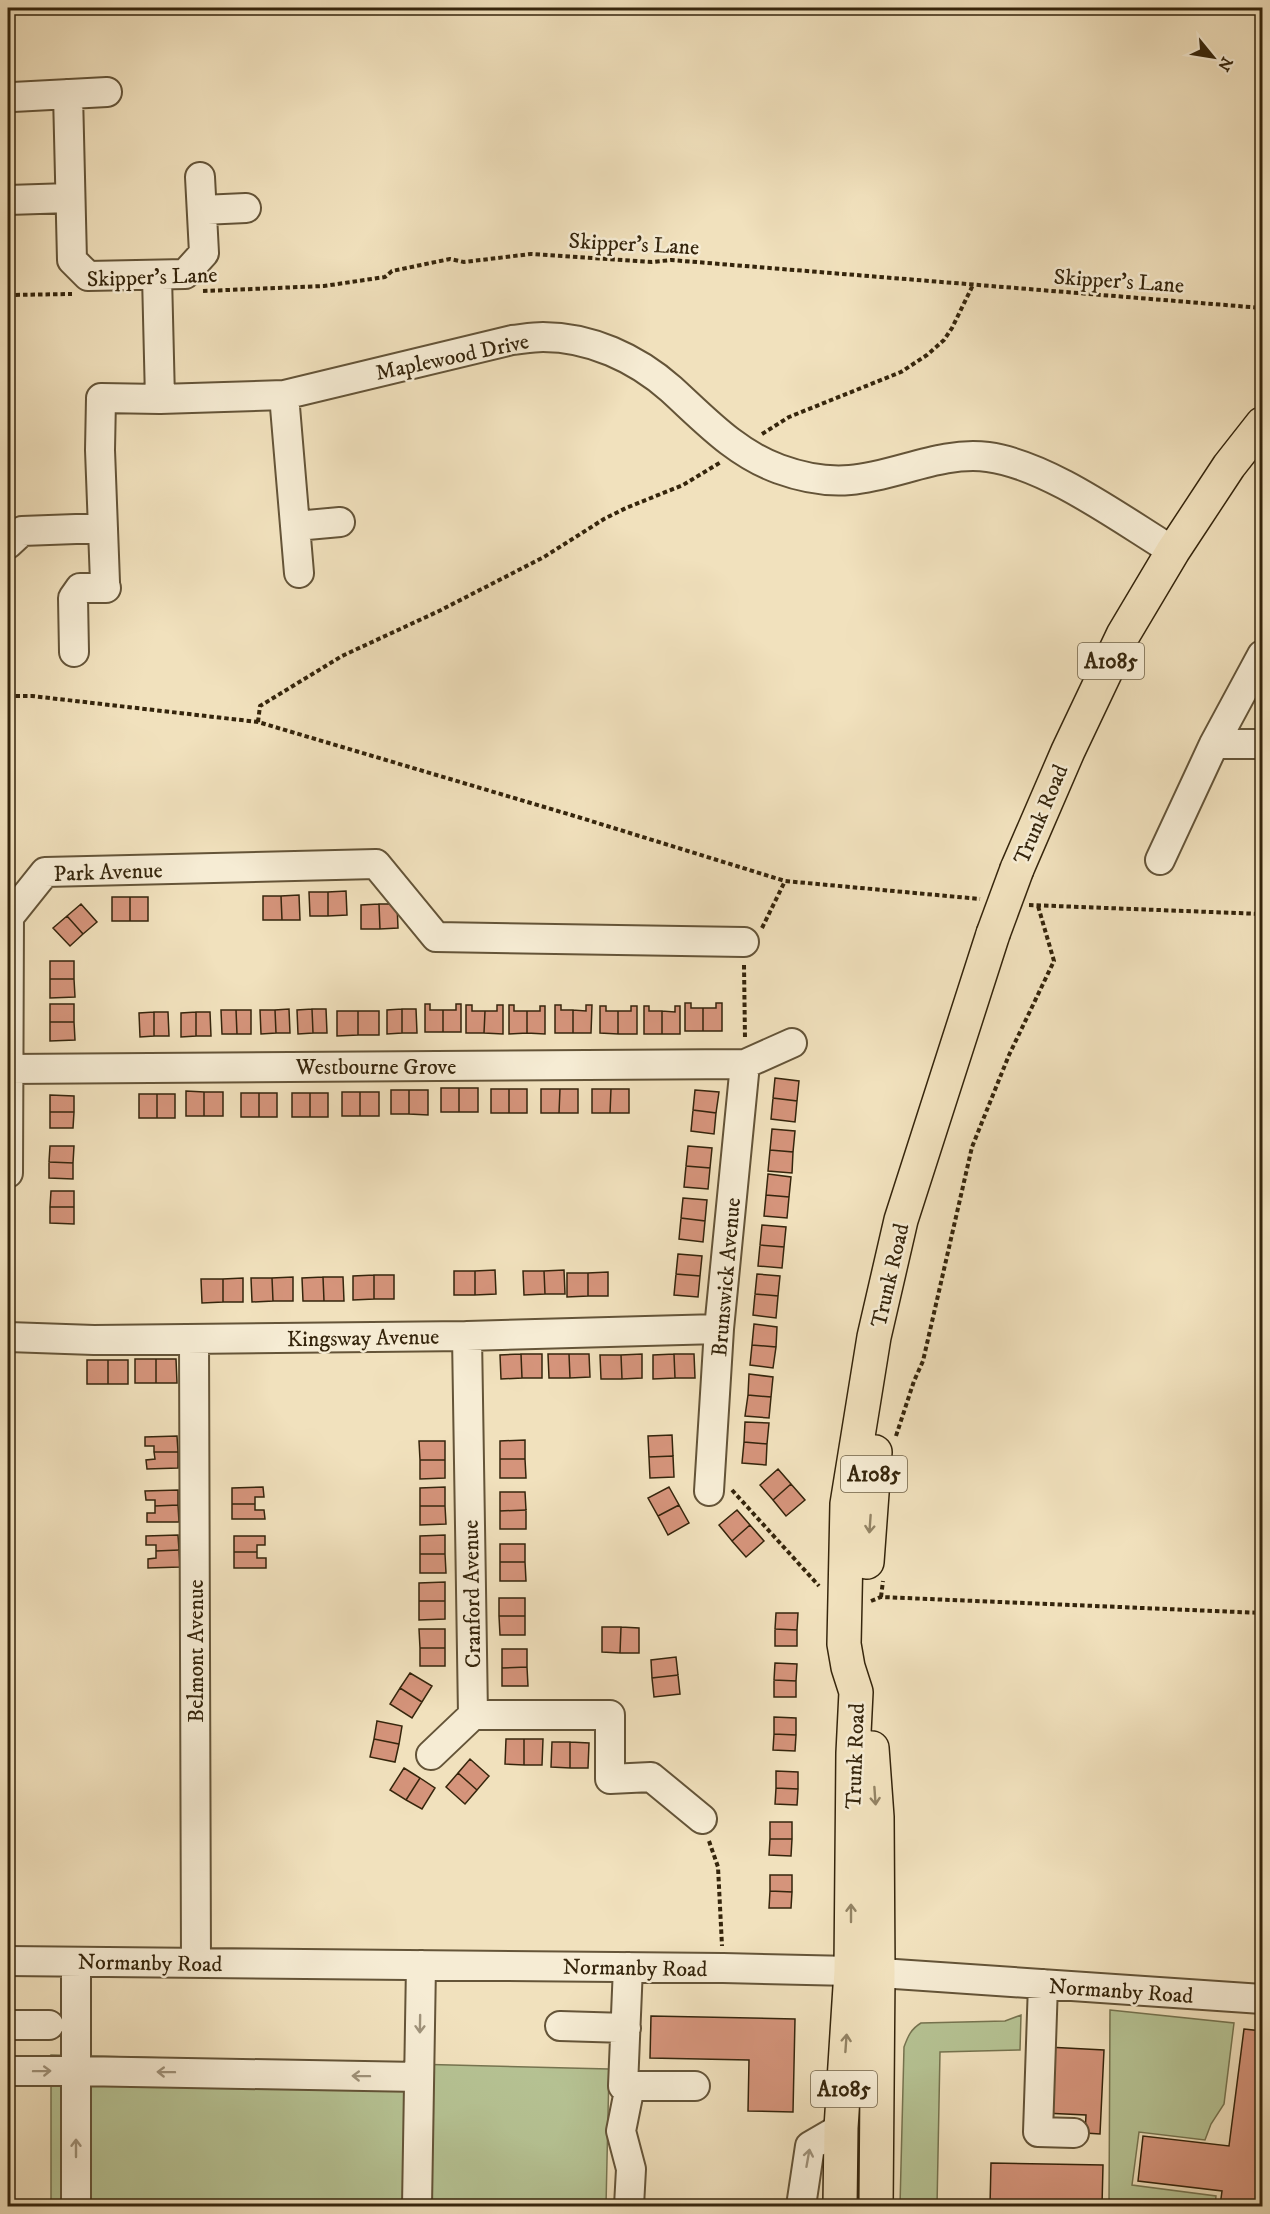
<svg xmlns="http://www.w3.org/2000/svg" width="1270" height="2214" viewBox="0 0 1270 2214" font-family="'IM FELL DW Pica',serif">
<style>
.green{fill:#b6c394;stroke:#767450;stroke-width:1.5}
.building{fill:#d5947b;stroke:#35250c;stroke-width:1.5}
.lines{fill:none;stroke-linecap:round;stroke-linejoin:round}
.minor-casing{stroke:#645438;stroke-width:32}
.major-casing{stroke:#35250c;stroke-width:36}
.path{stroke:#35250c;stroke-width:4;stroke-dasharray:4.5 3;stroke-linecap:butt}
.minor{stroke:#f6ecd4;stroke-width:28}
.major{stroke:#f1e1bd;stroke-width:33}
.major-bridge-casing{stroke:#35250c;stroke-width:36;stroke-linecap:butt}
.major-bridge{stroke:#f1e1bd;stroke-width:33}
.oneway{stroke:#938364}
.oneway2{stroke:#9f927a}
.labels{text-anchor:middle;stroke-width:5;stroke-linejoin:round;paint-order:stroke}
.shield{fill:#f6ecd4;stroke:#6f6148;stroke-width:1.5}
.shield-label{font-size:21px;font-weight:bold;fill:#35250c}
.street-label{font-size:22px;fill:#35250c;stroke:#f6ecd4}
</style>
<rect width="100%" height="100%" fill="#f1e1bd"/>
<filter id="stains"><feTurbulence type="fractalNoise" baseFrequency=".00333" numOctaves="4"/><feColorMatrix values="0 0 0 0 .2 0 0 0 0 .09 0 0 0 0 .02 0 0 0 .5 -.17"/></filter>
<radialGradient id="worn" r=".72"><stop offset=".6" stop-color="#630" stop-opacity="0"/><stop offset="1" stop-color="#630" stop-opacity=".3"/></radialGradient>
<!-- green -->
<path class="green" d="M1110,2010L1234,2023L1224,2104L1211,2124L1205,2140L1139,2132L1132,2185L1216,2196L1215,2206H1109Z
M1021,2015L1020,2050L940,2052L937,2206H900L904,2047C908,2036 911,2029 921,2023L1005,2021Z
M51,2055L609,2069L606,2206H51Z"/>
<!-- building -->
<path class="building" d="M346,891L347,915L328,916V892Z
M309,892H328V916H310Z
M299,895L300,920H282L281,896Z
M263,896H281L282,920H263Z
M112,897H130V921H112Z
M130,897H148V921H130Z
M81,904L97,922L83,934L67,916Z
M379,904L380,929H361V905Z
M379,904H397L398,928L380,929Z
M67,916L83,934L70,946L53,928Z
M50,961H74V979H50Z
M50,979H74L75,997L50,998Z
M685,1003H691V1008H703V1031H685Z
M716,1003H722V1031H703V1008H716Z
M50,1004H74V1022H50Z
M425,1004H430V1010H443V1032H425Z
M456,1004H461V1032H443V1010H456Z
M466,1005H472V1011H485L484,1033H466Z
M497,1005H503V1034L484,1033L485,1011H497Z
M509,1005H514V1011H527V1033L509,1034Z
M555,1005H561V1010H573V1033H555Z
M586,1005H592L591,1033H573V1010L586,1011Z
M540,1006H545V1034L527,1033V1011H540Z
M600,1006H606V1011H618V1034L600,1033Z
M631,1006H637V1034H618V1011H631Z
M644,1006H649V1011H662V1034H644Z
M675,1006H680V1034H662V1011L675,1012Z
M289,1009L290,1033H276L275,1010Z
M312,1009H326L327,1033H313Z
M312,1009L313,1033L298,1034L297,1010Z
M402,1009H416L417,1033H402Z
M402,1009V1033L387,1034V1010Z
M221,1010H236L237,1034H222Z
M236,1010H251V1034H237Z
M260,1010H275L276,1033L261,1034Z
M337,1011H358V1035L337,1036Z
M358,1011H379V1035H358Z
M154,1012H168L169,1036H154Z
M154,1012V1036L140,1037L139,1013Z
M196,1012H210L211,1036H196Z
M196,1012V1036L181,1037V1013Z
M50,1022H74L75,1040L50,1041Z
M775,1078L799,1081L797,1101L773,1098Z
M441,1088H459V1112H441Z
M459,1088H478V1112H459Z
M491,1089H509V1113H491Z
M509,1089H527V1113H509Z
M541,1089H560L559,1113H541Z
M560,1089H578V1113H559Z
M592,1089H611L610,1113H592Z
M611,1089H629V1113H610Z
M391,1090H409V1114H391Z
M409,1090H428V1115L409,1114Z
M695,1090L719,1092L716,1113L693,1110Z
M186,1091L204,1092V1116H186Z
M204,1092H223V1116H204Z
M342,1092H360V1116H342Z
M360,1092H379V1116H360Z
M241,1093H259V1117H241Z
M259,1093H277V1117H259Z
M292,1093H310V1117H292Z
M310,1093H328V1117H310Z
M139,1094H157V1118H139Z
M157,1094H175V1118H157Z
M50,1095L74,1096V1112H50Z
M773,1098L797,1101L795,1122L771,1119Z
M693,1110L716,1113L714,1134L691,1131Z
M50,1112H74L73,1128H50Z
M772,1129L795,1131L793,1152L770,1150Z
M50,1146H74L73,1163L49,1162Z
M688,1146L712,1148L710,1168L686,1166Z
M770,1150L793,1152L792,1173L768,1171Z
M49,1162L73,1163V1179L49,1178Z
M686,1166L710,1168L708,1189L684,1187Z
M768,1174L791,1177L789,1197L766,1195Z
M51,1191H74V1207H50Z
M766,1195L789,1197L787,1218L764,1216Z
M683,1198L707,1200L705,1221L681,1218Z
M50,1207H74V1224L50,1223Z
M681,1218L705,1221L703,1242L679,1239Z
M762,1225L786,1227L784,1247L760,1245Z
M760,1245L784,1247L782,1268L758,1266Z
M678,1254L702,1256L700,1276L676,1274Z
M495,1270L496,1294L475,1295V1271Z
M564,1270L565,1294H545L544,1271Z
M454,1271H475V1295H454Z
M523,1271H544L545,1294L524,1295Z
M608,1272V1296H588V1273Z
M567,1273H588V1296L567,1297Z
M676,1274L700,1276L698,1297L674,1295Z
M757,1274L780,1276L778,1296L755,1294Z
M374,1275H394V1299H374Z
M374,1275V1299L353,1300V1276Z
M293,1277V1301H273L272,1278Z
M323,1277H343L344,1301H324Z
M323,1277L324,1301H303L302,1278Z
M243,1278V1302H223V1279Z
M251,1278H272L273,1301L252,1302Z
M201,1279H223V1302L202,1303Z
M755,1294L778,1296L776,1318L753,1315Z
M754,1324L777,1327L776,1347L752,1345Z
M752,1345L776,1347L773,1368L750,1365Z
M521,1354H542V1378H522Z
M521,1354L522,1378L501,1379L500,1355Z
M548,1354H569L570,1378H549Z
M569,1354H589L590,1377L570,1378Z
M642,1354V1378L622,1379L621,1355Z
M674,1354H694L695,1378H675Z
M674,1354L675,1378L653,1379V1355Z
M600,1355H621L622,1379H601Z
M135,1359H156V1383H135Z
M156,1359H176L177,1383H156Z
M87,1360H108V1384H87Z
M108,1360H128V1384H108Z
M749,1374L773,1377L771,1397L748,1395Z
M748,1395L771,1397L769,1418L745,1416Z
M745,1422L769,1423L767,1444L744,1442Z
M672,1435L673,1456L649,1457L648,1436Z
M177,1436L178,1452H154V1446H145V1437Z
M525,1440V1459H500V1441Z
M419,1441H445V1460H420Z
M744,1442L767,1444L766,1465L742,1463Z
M154,1452H178V1468L147,1469L146,1460L155,1459Z
M673,1456L674,1477L650,1478L649,1457Z
M500,1459H525L526,1478H500Z
M420,1460H445V1478L420,1479Z
M778,1469L791,1484L773,1500L760,1485Z
M791,1484L805,1500L786,1516L773,1500Z
M263,1487L264,1497H255V1504H232V1488Z
M445,1487V1506H420V1488Z
M669,1487L679,1505L658,1516L648,1498Z
M178,1490V1505L155,1506V1500H146L145,1491Z
M500,1492H525L526,1510L500,1511Z
M232,1504H255V1510H264L265,1519H232Z
M178,1505L179,1522H147V1513H155V1506Z
M679,1505L689,1523L668,1535L658,1516Z
M420,1506H445L446,1524L420,1525Z
M526,1510V1529H500V1511Z
M737,1510L750,1525L732,1541L719,1525Z
M750,1525L764,1541L746,1557L732,1541Z
M178,1535L179,1550L156,1551V1545H146V1536Z
M445,1535V1554H420V1536Z
M234,1536H265V1545H257V1552H234Z
M500,1544H525V1562H500Z
M179,1550L180,1567L148,1568V1559L156,1558V1551Z
M234,1552H257V1558H266V1568H234Z
M420,1554H445L446,1573H420Z
M500,1562H525L526,1581H500Z
M445,1582V1601H419V1583Z
M499,1598H525V1616H499Z
M419,1601H445V1619L419,1620Z
M776,1613H798L797,1630L775,1629Z
M499,1616H525V1635H500Z
M602,1627H621L620,1653L602,1652Z
M621,1627L639,1628V1653H620Z
M419,1629H445V1648H420Z
M775,1629L797,1630V1646H775Z
M420,1648H445V1666H420Z
M502,1649H527V1667L502,1668Z
M676,1657L678,1675L652,1678L651,1660Z
M775,1663L797,1664L796,1681L774,1680Z
M527,1667L528,1686H502V1668Z
M410,1673L432,1686L422,1702L400,1688Z
M678,1675L680,1694L654,1697L652,1678Z
M774,1680L796,1681V1697H774Z
M400,1688L422,1702L412,1718L390,1704Z
M774,1717L796,1718V1735L774,1734Z
M377,1721L402,1726L399,1744L374,1739Z
M774,1734L796,1735L795,1751L773,1750Z
M374,1739L399,1744L395,1762L370,1757Z
M506,1739H524V1765L505,1764Z
M524,1739H543L542,1765H524Z
M552,1742H570V1768L551,1767Z
M570,1742L589,1743L588,1768H570Z
M470,1759L489,1776L477,1790L458,1773Z
M404,1768L420,1778L406,1800L390,1790Z
M776,1771L798,1772V1789L776,1788Z
M458,1773L477,1790L465,1804L446,1787Z
M420,1778L435,1788L422,1809L406,1800Z
M776,1788L798,1789L797,1805L775,1804Z
M770,1822H792V1839H770Z
M770,1839H792L791,1856L769,1855Z
M770,1875H792V1892L770,1891Z
M770,1891L792,1892L791,1908H769Z
M651,2016L795,2019L793,2112L748,2111L749,2060L650,2058Z
M1244,2029L1262,2031V2206H1220L1222,2191L1138,2181L1143,2136L1229,2146Z
M1047,2047L1104,2050L1100,2134L1085,2133L1086,2115L1044,2113Z
M991,2163L1103,2165L1102,2206H990Z
M991,2163L1103,2165L1102,2206H990Z"/>
<g class="lines">
<!-- minor casing -->
<g class="minor-casing">
<path id="minor" d="M68,94L72,260L88,276L185,274L204,253L200,177
M13,97L107,92
M8,200L70,198
M202,210L246,208
M157,276L160,399
M284,395L299,573
M296,526L340,522
M8,544L22,531L103,528
M105,582L100,450L101,398L160,399L284,395L512,340C522,339 533,337 543,337C590,337 636,358 671,389C705,420 735,453 779,469C801,477 827,482 850,480C897,476 940,451 988,457C1048,465 1122,520 1173,551
M74,652L73,598L80,588H106
M1214,744H1262
M1160,860L1214,744L1262,655
M8,1069L745,1064L792,1043
M8,1173L9,917L45,872L376,864L436,937L744,942
M467,1336L473,1715H610V1779L651,1777L702,1819
M8,1337L94,1340L467,1336L719,1329
M194,1339L196,1963
M709,1491L719,1329L745,1064
M431,1755L473,1715
M8,1961L723,1968L851,1971L1262,1999
M628,1967L623,2086H695
M1043,1984L1038,2132L1074,2133
M8,2025H49
M560,2026L626,2028
M8,2071H76L419,2077
M76,2206V1962
M417,2206L421,1965
M629,2206L631,2169L621,2131L630,2086
M801,2206L810,2146L841,2128"/>
</g>
<!-- major casing -->
<g class="major-casing">
<path id="major" d="M1017,869L1068,751L1123,635L1173,551L1229,466L1262,424
M867,1562L875,1452
M872,1748L877,1817L878,1973L876,2206
M840,2206L841,2128L851,1971L853,1753L856,1692L848,1667L844,1644L847,1504L874,1337L901,1220L993,934"/>
</g>
<!-- path -->
<path class="path" d="M203,291L324,286L385,277L392,271L450,259L464,262L531,254L652,262L671,260L1262,308
M8,295L72,294
M762,434L789,417L901,372L927,355L944,340L952,328L973,285
M8,696H32L258,722L578,817L785,881L980,899
M258,722L260,706L342,656L439,611L544,557L604,519L626,508L683,485L721,462
M1029,905L1262,914
M762,928L785,881
M744,965L745,1039
M896,1436L914,1381L923,1361L972,1147L1009,1055L1054,961L1038,906
M732,1490L819,1586
M881,1597L883,1581
M871,1601L881,1597L1262,1613
M709,1841L718,1867L722,1946"/>
<!-- minor -->
<use href="#minor" class="minor"/>
<!-- major -->
<use href="#major" class="major"/>
<!-- major-bridge casing -->
<g class="major-bridge-casing">
<path id="major-bridge" d="M993,934L1017,869"/>
</g>
<!-- major-bridge -->
<use href="#major-bridge" class="major-bridge"/>
</g>
<!-- one-way arrows -->
<defs><path id="oneway-shaft" d="M-6 0H5M1.5-3L5.5 0L1.5 3" fill="none" stroke-width="1.6" stroke-linecap="round" stroke-linejoin="round" transform="scale(1.5)"/></defs>
<g class="oneway">
<use href="#oneway-shaft" transform="translate(870 1524) rotate(94)"/>
<use href="#oneway-shaft" transform="translate(875 1796) rotate(86)"/>
<use href="#oneway-shaft" transform="translate(851 1913) rotate(-90)"/>
<use href="#oneway-shaft" transform="translate(846 2043) rotate(-86)"/>
</g>
<g class="oneway2">
<use href="#oneway-shaft" transform="translate(420 2024) rotate(91)"/>
<use href="#oneway-shaft" transform="translate(42 2071) rotate(-1)"/>
<use href="#oneway-shaft" transform="translate(166 2072) rotate(-179)"/>
<use href="#oneway-shaft" transform="translate(361 2076) rotate(-179)"/>
<use href="#oneway-shaft" transform="translate(76 2148) rotate(-90)"/>
<use href="#oneway-shaft" transform="translate(808 2158) rotate(-80)"/>
</g>
<g class="labels">
<!-- shield labels -->
<g class="shield">
<rect x="1078" y="643" width="66" height="36" rx="4.5"/>
<rect x="841" y="1456" width="66" height="36" rx="4.5"/>
<rect x="811" y="2071" width="66" height="36" rx="4.5"/>
</g>
<g class="shield-label">
<text x="1111" y="668">A1085</text>
<text x="874" y="1481">A1085</text>
<text x="844" y="2096">A1085</text>
</g>
<!-- street labels -->
<g class="street-label">
<text transform="translate(634 243) rotate(3)" y="8">Skipper's Lane</text>
<text transform="translate(152 276) rotate(-2)" y="8">Skipper's Lane</text>
<text transform="translate(1119 280) rotate(4)" y="8">Skipper's Lane</text>
<text transform="translate(452 356) rotate(-12)" y="8">Maplewood Drive</text>
<text transform="translate(1040 814) rotate(-67)" y="8">Trunk Road</text>
<text transform="translate(108 871) rotate(-2)" y="8">Park Avenue</text>
<text x="376" y="1074">Westbourne Grove</text>
<text transform="translate(889 1275) rotate(-77)" y="8">Trunk Road</text>
<text transform="translate(725 1277) rotate(-85)" y="8">Brunswick Avenue</text>
<text transform="translate(363 1337) rotate(-1)" y="8">Kingsway Avenue</text>
<text transform="translate(471 1594) rotate(-91)" y="8">Cranford Avenue</text>
<text transform="translate(195 1651) rotate(-90)" y="8">Belmont Avenue</text>
<text transform="translate(854 1756) rotate(-88)" y="8">Trunk Road</text>
<text transform="translate(150 1962) rotate(1)" y="8">Normanby Road</text>
<text transform="translate(635 1967) rotate(1)" y="8">Normanby Road</text>
<text transform="translate(1121 1990) rotate(4)" y="8">Normanby Road</text>
</g>
</g>
<!-- margin -->
<rect width="1270" height="2214" fill="none" stroke="#f1e1bd" stroke-width="30"/>
<rect x="9" y="9" width="1252" height="2196" fill="none" stroke="#35250c" stroke-width="3"/>
<rect x="15" y="15" width="1240" height="2184" fill="none" stroke="#35250c" stroke-width="1.5"/>
<!-- north arrow -->
<g transform="translate(1213 57) rotate(120)" stroke="#f6ecd4" stroke-width="4.5" paint-order="stroke">
<path d="M0-4.5L10 22L0 15L-10 22Z" fill="#35250c"/>
<text y="-9" font-size="16" font-weight="bold" text-anchor="middle" fill="#35250c">N</text>
</g>
<rect width="100%" height="100%" filter="url(#stains)"/>
<rect width="100%" height="100%" fill="url(#worn)"/>
</svg>
